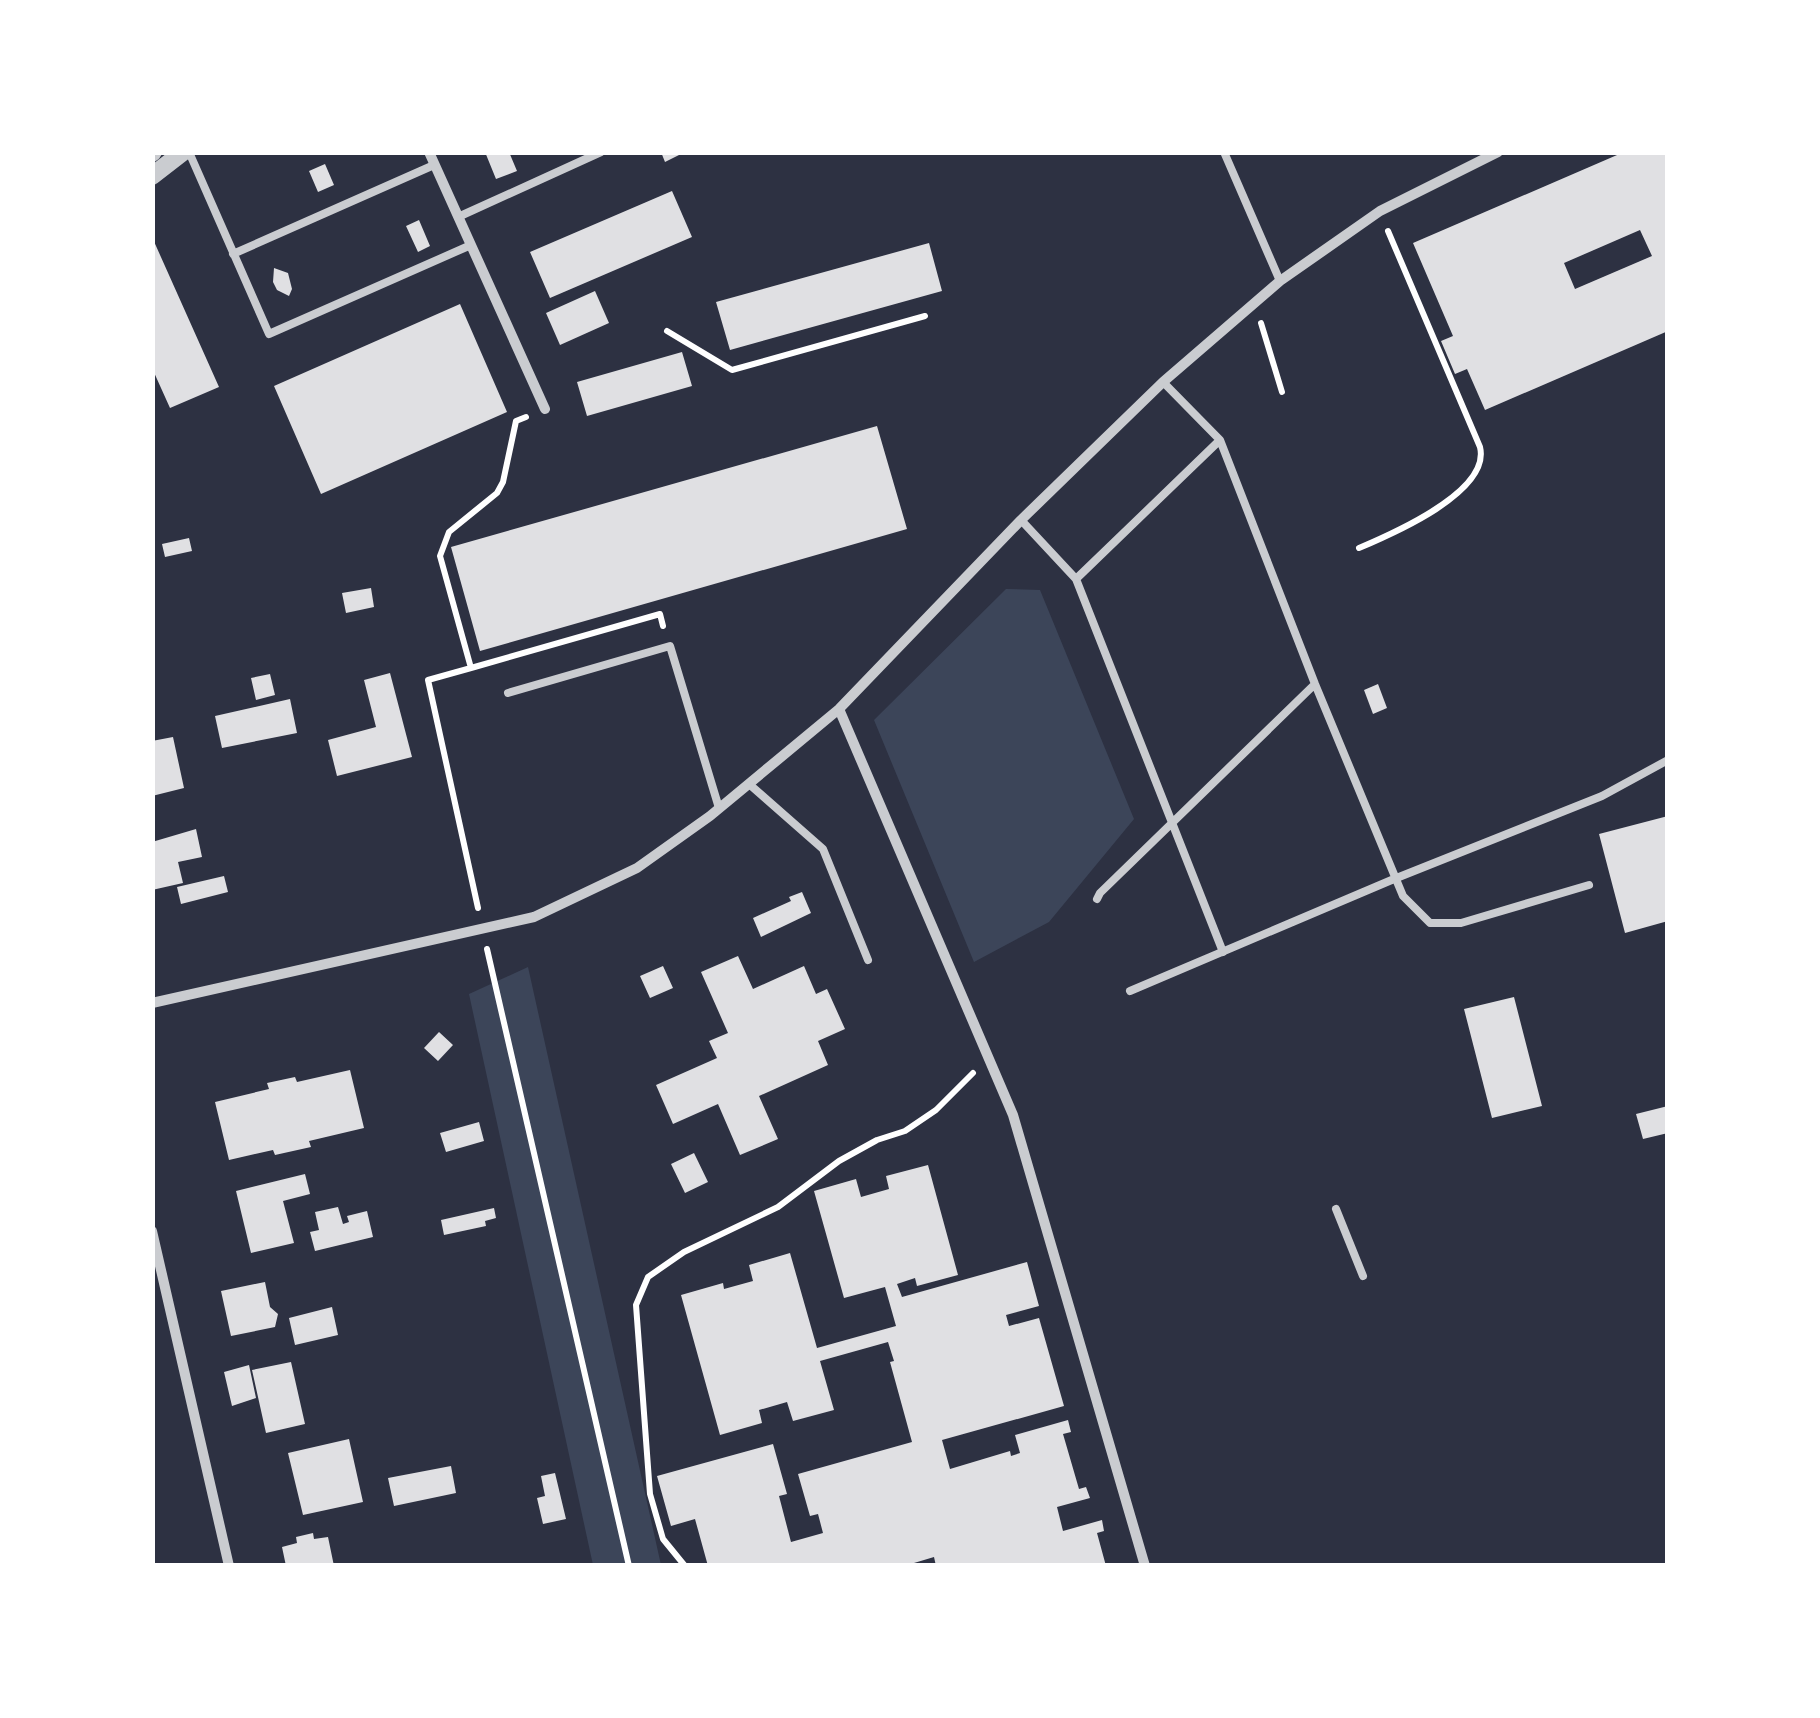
<svg xmlns="http://www.w3.org/2000/svg" width="1820" height="1718" viewBox="0 0 1820 1718" font-family="Overpass,sans-serif">
<style>
.green{fill:#3c4559}
.building{fill:#e0e0e3;fill-rule:evenodd}
.lines{fill:none;stroke-linecap:round;stroke-linejoin:round}
.path{stroke:#fff;stroke-width:6}
.service{stroke:#caccd0;stroke-width:8}
.minor{stroke:#caccd0;stroke-width:10}
.tertiary{stroke:#caccd0;stroke-width:18}
</style>
<rect width="100%" height="100%" fill="#2d3142"/>
<!-- green -->
<path class="green" d="M1006,589L1040,590L1134,819L1049,922L974,962L874,720Z
M528,967L661,1565H593L469,994Z"/>
<!-- building -->
<path class="building" d="M485,152H509L517,171L496,179Z
M661,152H685L665,162Z
M1624,152H1668V331L1485,410L1467,369L1455,374L1441,341L1453,336L1413,243ZM1640,230L1652,256L1575,289L1564,263Z
M325,164L334,185L318,192L309,171Z
M672,191L692,237L550,298L530,252Z
M419,220L430,246L418,252L406,226Z
M152,237L219,387L170,408L152,368Z
M929,243L942,291L730,350L716,302Z
M274,268L288,273L292,289L289,296L277,290L273,282Z
M595,291L609,323L560,345L546,313Z
M460,304L507,412L321,494L274,386Z
M682,352L692,386L587,416L577,382Z
M877,426L907,529L480,651L451,547Z
M189,538L192,551L165,557L162,544Z
M371,588L374,607L346,613L342,593Z
M390,673L412,757L337,776L328,740L376,727L364,680Z
M270,674L275,695L256,700L251,678Z
M1378,684L1387,708L1373,714L1364,690Z
M290,699L297,733L222,748L215,716Z
M173,737L184,788L152,796V741Z
M1668,816V921L1625,933L1599,834Z
M196,829L202,857L178,862L183,883L152,890V842Z
M224,876L228,892L181,904L177,887Z
M802,892L811,913L761,937L753,918L791,901L789,897Z
M738,956L753,989L804,966L816,994L827,989L845,1029L818,1041L828,1065L759,1096L778,1139L740,1155L718,1104L673,1124L656,1085L717,1058L709,1041L728,1033L701,972Z
M663,966L673,988L650,998L640,976Z
M1514,997L1542,1106L1492,1118L1464,1009Z
M439,1032L453,1045L438,1061L424,1048Z
M350,1070L364,1128L309,1141L311,1147L275,1155L273,1150L229,1160L215,1102L269,1089L267,1083L295,1077L297,1082Z
M1668,1106V1133L1643,1139L1636,1114Z
M479,1122L484,1141L446,1152L440,1133Z
M694,1153L708,1182L685,1193L671,1164Z
M928,1165L958,1275L917,1286L915,1278L897,1284L902,1297L1027,1262L1039,1306L1006,1315L1009,1326L1039,1318L1064,1406L942,1440L950,1469L1010,1451L1011,1456L1020,1453L1015,1435L1068,1420L1071,1432L1063,1434L1079,1489L1086,1487L1090,1498L1057,1507L1063,1531L1102,1520L1104,1531L1097,1533L1106,1566H936L934,1557L904,1566H708L695,1519L671,1526L657,1476L773,1444L787,1494L779,1496L791,1542L823,1533L818,1514L810,1516L798,1474L912,1442L890,1362L894,1361L888,1342L820,1361L834,1410L793,1421L787,1402L759,1410L762,1423L720,1435L681,1295L723,1283L724,1289L753,1281L749,1265L790,1253L817,1348L896,1326L885,1287L844,1298L814,1191L856,1179L861,1197L889,1189L886,1176Z
M305,1174L310,1194L283,1201L294,1243L251,1253L236,1191Z
M338,1207L343,1224L349,1222L347,1216L367,1211L373,1237L315,1251L310,1232L319,1230L315,1212Z
M494,1208L496,1218L485,1221L486,1226L444,1235L441,1220Z
M265,1282L270,1307L278,1314L275,1327L231,1336L221,1291Z
M332,1307L338,1335L295,1345L289,1318Z
M291,1362L305,1424L266,1433L252,1370Z
M249,1365L256,1398L232,1406L224,1372Z
M349,1439L363,1502L303,1515L288,1453Z
M451,1466L456,1493L394,1506L388,1478Z
M555,1473L566,1519L543,1524L537,1498L545,1496L541,1476Z
M313,1533L314,1539L328,1537L334,1566H286L282,1547L297,1543L296,1537Z"/>
<g class="lines">
<!-- path -->
<path class="path" d="M1261,323L1282,392
M667,331L732,370L925,316
M526,417L516,421L503,482L497,493L449,532L440,556L471,668L660,614L663,626
M1359,548C1392,534 1491,492 1480,447L1388,231
M471,668L428,680L478,908
M487,949L629,1566
M685,1566L663,1539L650,1494L636,1305L648,1277L684,1252L778,1207L839,1161L877,1140L905,1131L936,1110L973,1073"/>
<!-- service -->
<path class="service" d="M189,152L269,334L471,245
M1224,152L1280,281
M458,217L601,152
M233,254L434,165
M1163,382L1220,440L1315,684L1403,896L1430,923H1461L1589,885
M1021,520L1076,579L1223,952
M1076,579L1220,440
M508,693L670,646L719,808
M749,784L823,849L868,960
M1097,899L1100,893L1315,684
M1130,991L1394,879L1602,796L1668,760
M1336,1209L1363,1276"/>
<!-- minor -->
<path class="minor" d="M429,152L545,409
M839,709L1013,1115L1145,1566
M152,1003L534,917L637,868L710,816L839,709L1021,520L1163,382L1280,281L1380,211L1498,152
M152,1231L229,1566"/>
<!-- tertiary -->
<path class="tertiary" d="M152,153L153,152
M152,176L183,152"/>
</g>
<!-- border -->
<rect width="1820" height="1718" fill="none" stroke="#ffffff" stroke-width="310"/>
</svg>
